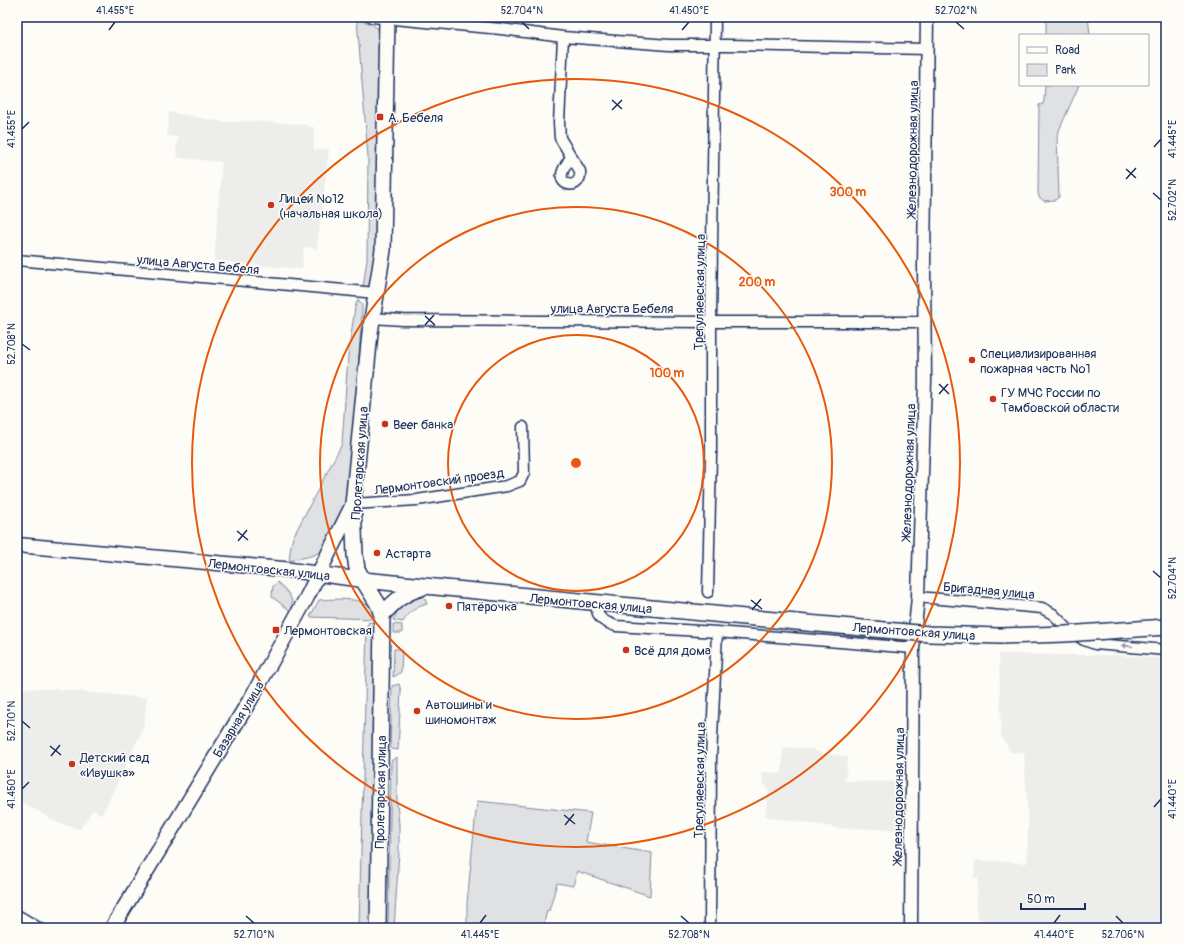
<svg xmlns="http://www.w3.org/2000/svg" width="1183" height="945" viewBox="0 0 1183 945" font-family="Pangolin,sans-serif">
<style>
.built{fill:#edeeec}
.green{fill:#e0e1e3;stroke:#7e88a0}
.lines{fill:none;stroke-linecap:round;stroke-linejoin:round}
.minor-casing{stroke:#1b2f5e;stroke-width:13}
.tertiary-casing{stroke:#1b2f5e;stroke-width:15}
.secondary-casing{stroke:#1b2f5e;stroke-width:17}
.primary-casing{stroke:#1b2f5e;stroke-width:18}
.minor{stroke:#fdfcf7;stroke-width:10}
.tertiary{stroke:#fdfcf7;stroke-width:12}
.secondary{stroke:#fdfcf7;stroke-width:14}
.primary{stroke:#fdfcf7;stroke-width:15}
.primary-bridge-casing{stroke:#1b2f5e;stroke-width:18;stroke-linecap:butt}
.primary-bridge{stroke:#fdfcf7;stroke-width:15}
.oneway{fill:#8c96aa}
.ticks{fill:none;stroke:#1b2f5e;stroke-width:1.5}
.ring{fill:none;stroke:#e8590c;stroke-width:2}
.poi-dot{fill:#c8321e;stroke:#fdfcf7;stroke-width:1.5}
.labels{text-anchor:middle;stroke-width:3;stroke-linejoin:round;paint-order:stroke}
.poi-label{font-size:13px;fill:#1b2f5e;stroke:#fdfcf7;text-anchor:start}
.street-label{font-size:13px;fill:#1b2f5e;stroke:#fdfcf7}
.centre{fill:#e8590c;stroke:#fdfcf7;stroke-width:2}
.ring-label{font-size:12px;text-anchor:middle;font-weight:bold;fill:#e8590c;stroke:#fdfcf7;stroke-width:3;stroke-linejoin:round;paint-order:stroke}
.neatline{fill:none;stroke:#1b2f5e;stroke-width:1.5}
.ticks-label{font-size:10px;text-anchor:middle;fill:#1b2f5e}
</style>
<rect width="100%" height="100%" fill="#fdfcf7"/>
<filter id="ink" filterUnits="userSpaceOnUse"><feTurbulence type="fractalNoise" baseFrequency=".025" numOctaves="2"/><feDisplacementMap in="SourceGraphic" scale="8" xChannelSelector="R" yChannelSelector="G"/><feConvolveMatrix kernelMatrix="1 2 1 2 8 2 1 2 1" color-interpolation-filters="sRGB"/></filter>
<g filter="url(#ink)">
<!-- built -->
<path class="built" d="M169,112L224,122L251,121L308,125L309,127H314V150L329,149L317,249L304,247L302,269L214,261L222,162L179,158L176,152L178,137L167,136Z
M999,654L1090,655H1116L1166,658V928H986V923L976,916L978,878L974,877L975,860L1027,863L1028,823L1024,753L1011,752L1001,736Z
M17,688L55,689L147,698L143,729L102,815L93,810L80,829L60,824L17,799Z
M783,747L813,749L817,752L848,757L845,781L901,782L900,830L850,828L839,829L833,827L774,818L765,816L769,790L763,782L762,772L782,773Z"/>
<!-- green -->
<path class="green" d="M1046,17H1088L1090,35H1046Z
M357,20C366,21 374,24 380,31L378,260L371,286L363,288L367,259L368,157Z
M1045,85H1079L1057,135L1059,197L1055,200L1044,201L1039,197L1038,193L1039,105L1043,104L1044,100Z
M358,299L362,305V312L359,355L353,450L343,516L327,547L321,552L311,556L289,561L291,545L293,537L342,444L348,356L355,307Z
M277,582C285,589 296,598 291,611L272,597L273,586Z
M424,596L427,604C416,607 409,612 403,622L393,620C399,605 409,599 424,596Z
M319,600C331,599 363,597 371,607C373,610 374,616 376,619L310,617Z
M369,622L376,623L373,928H359L367,626Z
M393,624L402,625V633H393Z
M394,649H402L401,672L397,675L393,677Z
M399,684L401,691L398,750L392,749L390,747L392,686Z
M397,757V803L399,825V852L394,928H388L391,762L392,760Z
M477,801L591,813L586,842L652,853L650,896L577,871L573,886L557,883L549,911L547,910L543,928H467V903Z"/>
<g class="lines">
<!-- minor casing -->
<g class="minor-casing">
<path id="minor" d="M372,17L501,29L563,37L669,45H727L927,49
M563,37L559,123L560,138L580,171C582,190 559,187 562,174C563,168 568,162 571,157
M17,260L376,293
M372,318L403,320L711,322H924
M353,504L417,500L507,486L520,481L524,473L523,427
M708,592L711,455V322L715,17
M918,597L1042,608L1053,614L1069,630L1084,640L1095,644L1166,650
M596,603C597,619 602,621 616,626L717,632L913,648
M17,915L39,928
M710,928L711,758L717,632"/>
</g>
<!-- tertiary casing -->
<g class="tertiary-casing">
<path id="tertiary" d="M911,928L913,648L918,597L925,381L924,267L927,17"/>
</g>
<!-- secondary casing -->
<g class="secondary-casing">
<path id="secondary" d="M17,545L283,569L363,580
M112,928L253,695L307,597L353,504"/>
</g>
<!-- primary casing -->
<g class="primary-casing">
<path id="primary" d="M363,580L796,622
M382,615C394,602 403,593 421,588
M378,928L382,615L378,604L363,580L357,569L355,555L353,504L370,333L383,250L387,17"/>
</g>
<!-- minor -->
<use href="#minor" class="minor"/>
<!-- tertiary -->
<use href="#tertiary" class="tertiary"/>
<!-- secondary -->
<use href="#secondary" class="secondary"/>
<!-- primary -->
<use href="#primary" class="primary"/>
<!-- primary-bridge casing -->
<g class="primary-bridge-casing">
<path id="primary-bridge" d="M796,622L929,634L1000,636L1065,634L1166,627"/>
</g>
<!-- primary-bridge -->
<use href="#primary-bridge" class="primary-bridge"/>
</g>
<!-- one-way arrows -->
<defs><path id="oneway-solid" d="M-6-.8H1V-3.2L6.5 0L1 3.2V.8H-6Z"/></defs>
<use class="oneway" href="#oneway-solid" transform="translate(1127 646) rotate(-175)"/>
</g>
<!-- ticks -->
<path class="ticks" d="M522,22L529,29M956,22L964,29M109,30L115,22M682,30L689,22M612,100L622,109M612,110L622,100M22,129L29,122M1154,147L1161,139M1126,169L1136,178M1126,179L1136,168M1153,193L1161,200M425,316L435,325M425,325L434,315M22,344L30,350M939,384L949,394M939,394L948,384M237,531L248,540M238,541L247,530M1153,571L1161,578M751,600L762,609M752,610L761,599M22,721L30,728M50,746L61,755M51,756L60,745M22,789L29,782M1154,807L1161,799M564,815L575,824M565,825L574,814M246,916L254,923M681,916L689,923M1116,916L1123,923M480,923L486,915M1054,923L1060,915"/>
<!-- distance rings -->
<g class="ring">
<circle cx="576" cy="463" r="128"/>
<circle cx="576" cy="463" r="256"/>
<circle cx="576" cy="463" r="384"/>
</g>
<!-- markers -->
<g class="poi-dot">
<rect x="376" y="113" width="8" height="8" rx="2"/>
<circle cx="271" cy="205" r="4"/>
<circle cx="972" cy="360" r="4"/>
<circle cx="993" cy="399" r="4"/>
<circle cx="385" cy="424" r="4"/>
<circle cx="377" cy="553" r="4"/>
<circle cx="449" cy="606" r="4"/>
<rect x="272" y="626" width="8" height="8" rx="2"/>
<circle cx="626" cy="650" r="4"/>
<circle cx="417" cy="711" r="4"/>
<circle cx="72" cy="764" r="4"/>
</g>
<g class="labels">
<!-- poi labels -->
<g class="poi-label">
<text x="388" y="122">А. Бебеля</text>
<text x="279" y="203">Лицей №12<tspan x="279" dy="15">(начальная школа)</tspan></text>
<text x="980" y="358">Специализированная<tspan x="980" dy="15">пожарная часть №1</tspan></text>
<text x="1001" y="397">ГУ МЧС России по<tspan x="1001" dy="15">Тамбовской области</tspan></text>
<text x="393" y="429">Beer банка</text>
<text x="385" y="558">Астарта</text>
<text x="457" y="611">Пятёрочка</text>
<text x="284" y="635">Лермонтовская</text>
<text x="634" y="655">Всё для дома</text>
<text x="425" y="709">Автошины и<tspan x="425" dy="15">шиномонтаж</tspan></text>
<text x="80" y="762">Детский сад<tspan x="80" dy="15">«Ивушка»</tspan></text>
</g>
<!-- street labels -->
<g class="street-label">
<text transform="translate(912 149) rotate(-89)" y="5">Железнодорожная улица</text>
<text transform="translate(198 264) rotate(5)" y="5">улица Августа Бебеля</text>
<text transform="translate(699 292) rotate(-89)" y="5">Трегуляевская улица</text>
<text x="612" y="313">улица Августа Бебеля</text>
<text transform="translate(359 463) rotate(-86)" y="5">Пролетарская улица</text>
<text transform="translate(908 472) rotate(-88)" y="5">Железнодорожная улица</text>
<text transform="translate(439 481) rotate(-8)" y="5">Лермонтовский проезд</text>
<text transform="translate(269 569) rotate(6)" y="5">Лермонтовская улица</text>
<text transform="translate(989 590) rotate(5)" y="5">Бригадная улица</text>
<text transform="translate(591 603) rotate(5)" y="5">Лермонтовская улица</text>
<text transform="translate(914 631) rotate(4)" y="5">Лермонтовская улица</text>
<text transform="translate(238 719) rotate(-59)" y="5">Базарная улица</text>
<text transform="translate(699 780) rotate(-89)" y="5">Трегуляевская улица</text>
<text transform="translate(380 792) rotate(-89)" y="5">Пролетарская улица</text>
<text transform="translate(898 796) rotate(-89)" y="5">Железнодорожная улица</text>
</g>
</g>
<circle cx="576" cy="463" r="6" class="centre"/>
<g class="ring-label">
<text x="848" y="196">300 m</text>
<text x="757" y="286">200 m</text>
<text x="667" y="377">100 m</text>
</g>
<!-- margin -->
<rect width="1183" height="945" fill="none" stroke="#fdfcf7" stroke-width="44"/>
<!-- legend -->
<rect x="1019" y="34" width="130" height="52" fill="#fdfcf7" stroke="#a3aaba"/>
<rect x="1027" y="47" width="20" height="6" fill="#fdfcf7" stroke="#a3aaba"/>
<text x="1055" y="54" font-size="12" fill="#1b2f5e">Road</text>
<rect x="1027" y="64" width="20" height="12" fill="#e0e1e3" stroke="#a3aaba"/>
<text x="1055" y="74" font-size="12" fill="#1b2f5e">Park</text>
<!-- scale -->
<path d="M1021 903v6h64v-6" fill="none" stroke="#1b2f5e" stroke-width="2"/>
<text x="1027" y="903" font-size="12" fill="#1b2f5e" stroke="#fdfcf7" stroke-width="3" paint-order="stroke">50 m</text>
<rect x="22" y="22" width="1139" height="901" class="neatline"/>
<g class="ticks-label">
<text x="115" y="14">41.455°E</text>
<text x="522" y="14">52.704°N</text>
<text x="689" y="14">41.450°E</text>
<text x="956" y="14">52.702°N</text>
<text transform="translate(11 129) rotate(-90)" y="4">41.455°E</text>
<text transform="translate(1172 139) rotate(-90)" y="4">41.445°E</text>
<text transform="translate(1172 200) rotate(-90)" y="4">52.702°N</text>
<text transform="translate(11 344) rotate(-90)" y="4">52.708°N</text>
<text transform="translate(1172 578) rotate(-90)" y="4">52.704°N</text>
<text transform="translate(11 721) rotate(-90)" y="4">52.710°N</text>
<text transform="translate(11 789) rotate(-90)" y="4">41.450°E</text>
<text transform="translate(1172 799) rotate(-90)" y="4">41.440°E</text>
<text x="254" y="938">52.710°N</text>
<text x="480" y="938">41.445°E</text>
<text x="689" y="938">52.708°N</text>
<text x="1054" y="938">41.440°E</text>
<text x="1123" y="938">52.706°N</text>
</g>
</svg>
